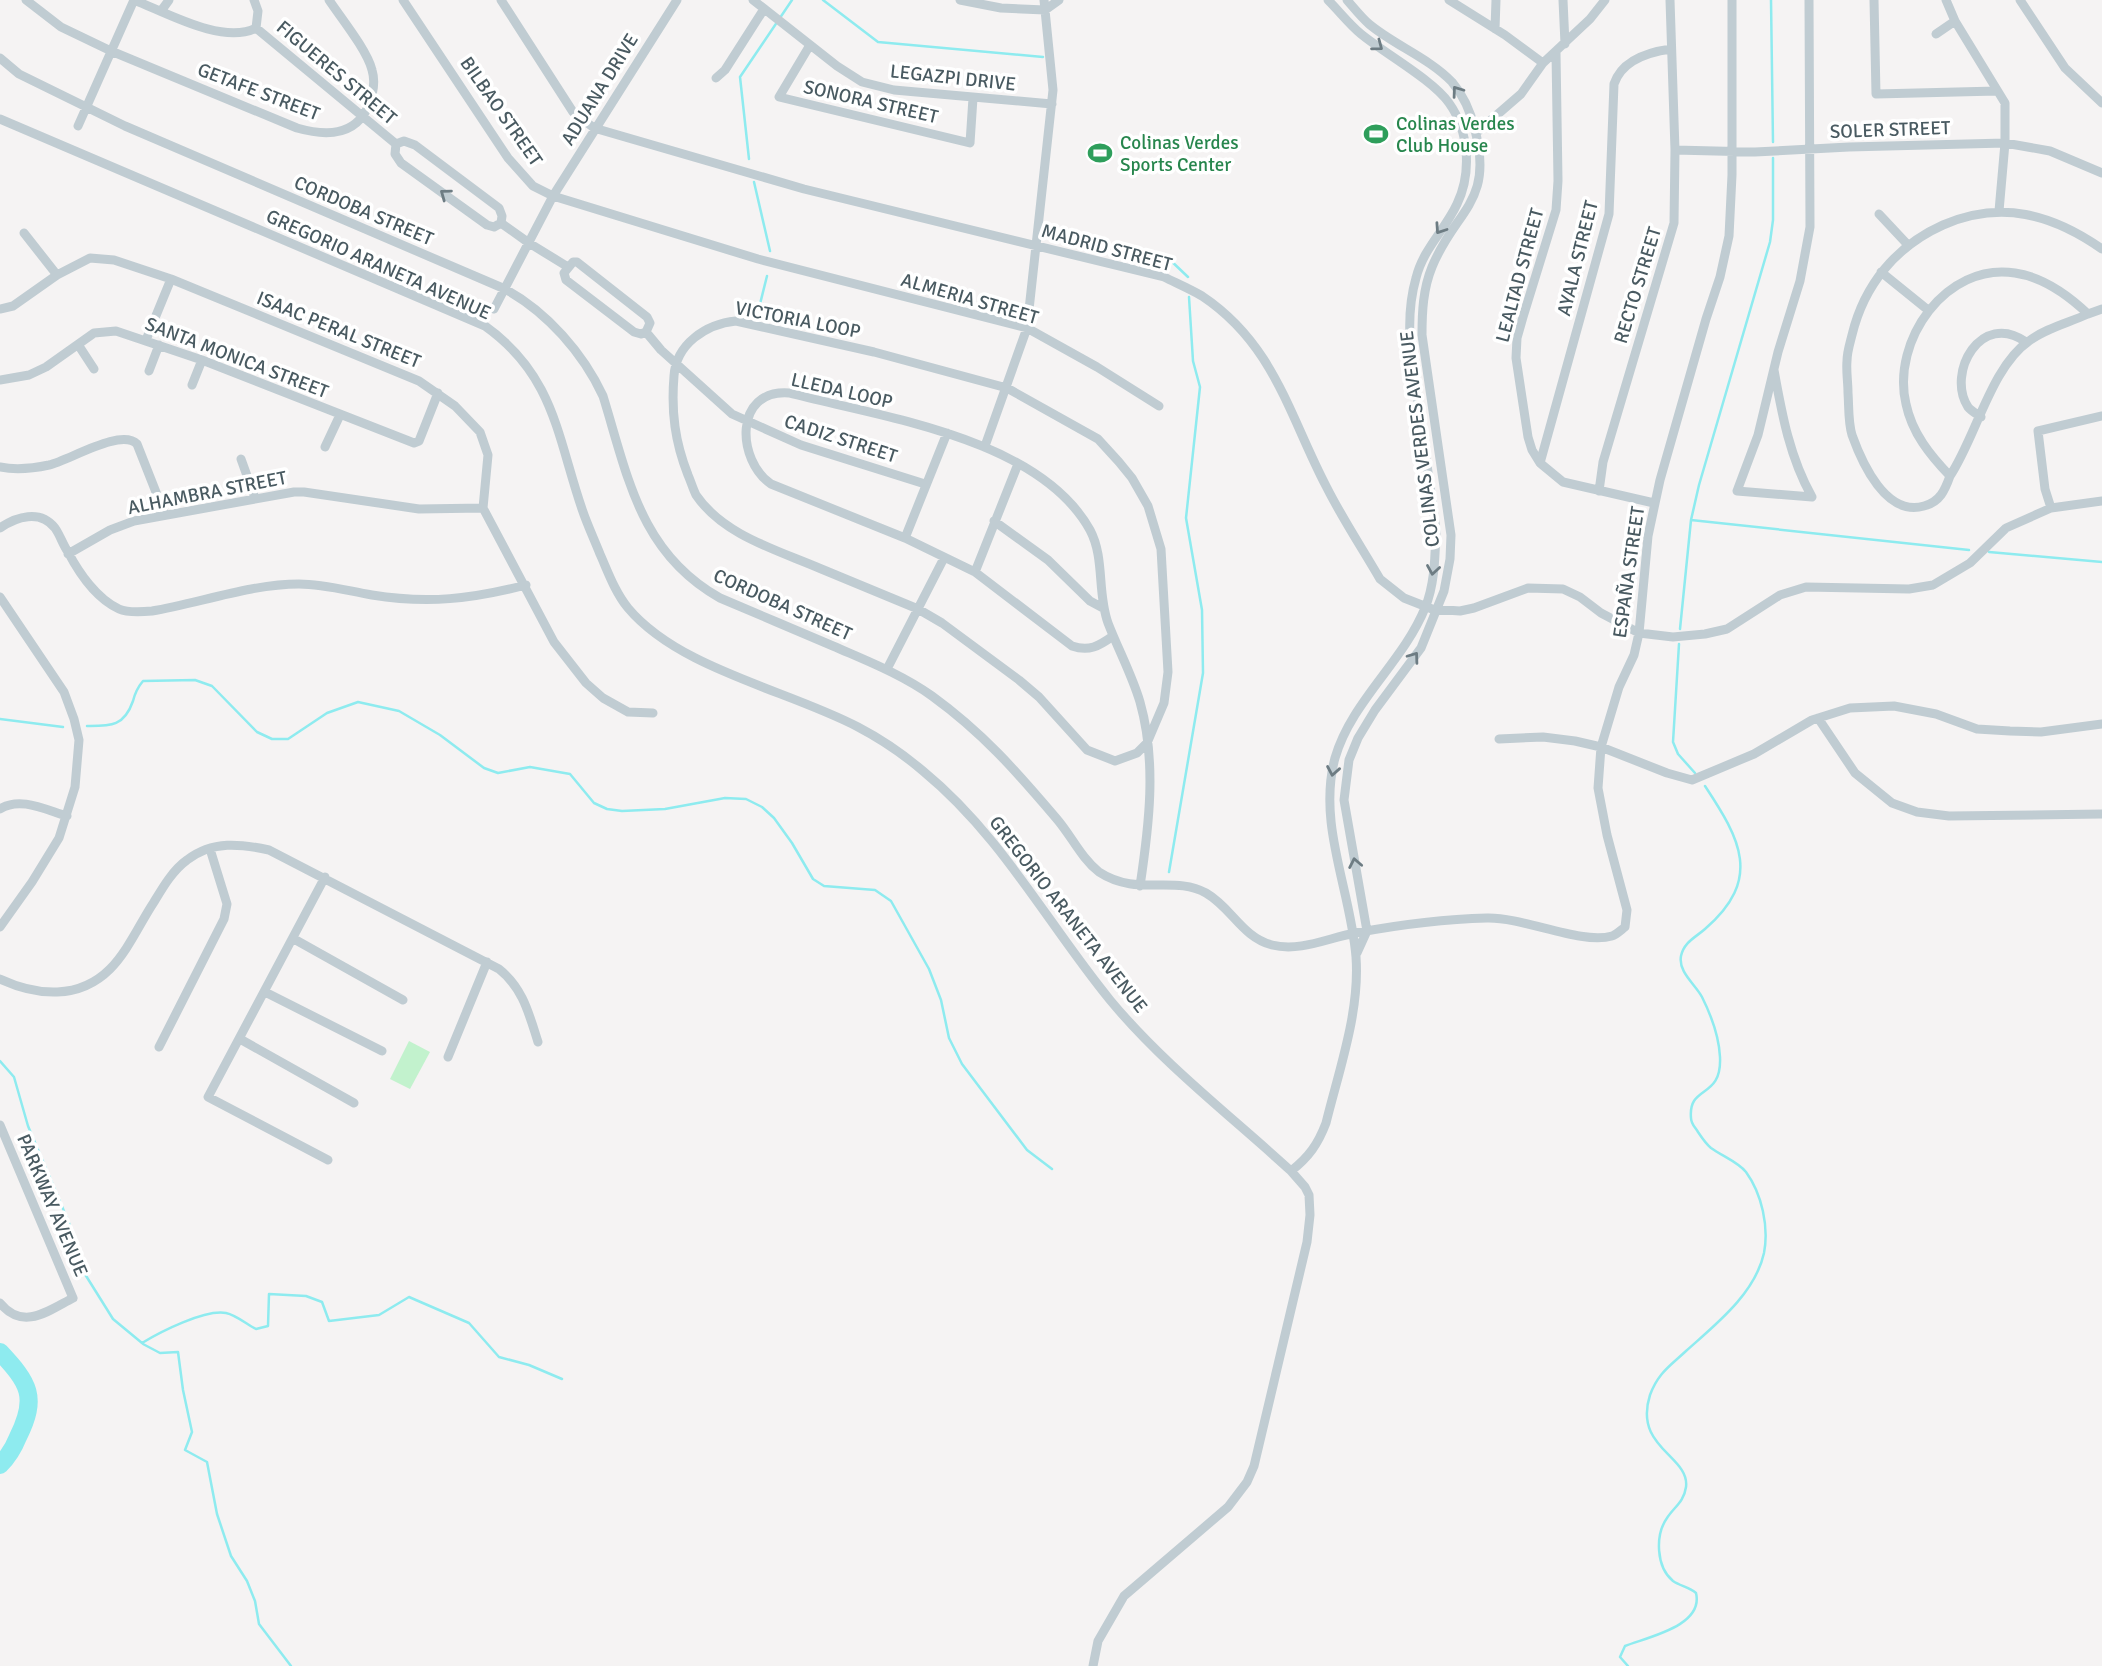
<svg xmlns="http://www.w3.org/2000/svg" width="2102" height="1666" viewBox="0 0 2102 1666" font-family="Signika,sans-serif">
<style>
.green{fill:#c2f2cd}
.lines{fill:none;stroke-linecap:round;stroke-linejoin:round}
.stream{stroke:#8eebef;stroke-width:2.5}
.river{stroke:#8eebef;stroke-width:18}
.minor{stroke:#c0ccd2;stroke-width:9}
.oneway{stroke:#6d7c83}
.labels{text-anchor:middle;stroke-width:7;stroke-linejoin:round;paint-order:stroke}
.street-label{font-size:19px;fill:#495a61;stroke:#fff}
.leisure-label{font-size:19px;fill:#27864d;stroke:#fff;text-anchor:start}
</style>
<rect width="100%" height="100%" fill="#f5f3f3"/>
<!-- green -->
<path class="green" d="M409,1041L430,1052L410,1089L390,1079Z"/>
<g class="lines">
<!-- stream -->
<path class="stream" d="M823,0L878,42L1043,57
M1771,0L1773,142
M749,159L740,77L792,0
M754,182L770,251
M1168,258L1188,277
M739,310L753,311L782,321
M758,312L767,276
M1691,520L1969,550
M1989,552L2102,562
M1680,629L1691,520L1699,485L1770,242L1773,220V158
M1679,644L1673,742L1678,754L1695,773
M0,719L63,727
M87,726C110,726 124,727 133,701C135,693 137,688 143,681L195,680L212,686L257,732L272,739H288L327,713L358,702L399,711L440,735L484,768L498,773L530,767L570,774L594,803L607,809L622,811L665,809L725,798L746,799L762,807L774,818L792,843L813,879L824,886L875,890L891,901L929,969L941,1000L949,1038L962,1064L1027,1150L1052,1169
M1169,872L1203,673L1202,610L1186,518L1200,387L1193,361L1189,297
M0,1061L14,1077L28,1126L69,1223L83,1271L113,1319L142,1343C160,1332 205,1309 226,1313C236,1315 248,1325 256,1329L268,1326L269,1294L306,1296L322,1302L329,1321L379,1315L409,1297L469,1323L499,1357L529,1365L562,1379
M143,1344L160,1353L178,1352L183,1390L192,1432L185,1450L207,1462L217,1514L231,1556L247,1581L255,1601L259,1624L291,1666
M1628,1666L1620,1657L1625,1646C1648,1637 1704,1626 1696,1593C1689,1587 1680,1586 1673,1581C1656,1567 1655,1535 1667,1518C1674,1507 1684,1502 1686,1487C1690,1456 1633,1448 1650,1395C1658,1373 1670,1366 1686,1351C1715,1325 1755,1294 1764,1253C1769,1227 1762,1194 1746,1172C1738,1162 1722,1156 1711,1148C1706,1144 1702,1138 1698,1132C1695,1127 1691,1124 1691,1118C1688,1084 1722,1100 1720,1057C1719,1036 1711,1015 1702,997C1695,984 1678,972 1681,956C1684,942 1696,937 1705,929C1763,879 1740,839 1705,786"/>
<!-- river -->
<path class="river" d="M0,1352C29,1383 38,1397 18,1437C14,1447 8,1457 0,1465"/>
<!-- minor -->
<path class="minor" d="M26,0L61,27L111,51L297,128C325,136 354,137 368,107C373,95 376,83 372,70C367,50 341,18 329,0
M134,0C167,13 223,45 256,28
M254,0L258,11L256,28
M403,0L508,158L533,186L553,196L758,259L1027,328L1097,367L1159,406
M501,0L573,112L594,128L804,189L1164,277C1176,283 1190,289 1202,296C1274,344 1289,415 1326,486C1342,518 1362,548 1380,579L1404,598L1432,609L1460,611L1474,608L1528,588L1563,589L1580,597L1601,613L1639,633L1673,637L1705,634L1727,629L1780,595L1806,587L1909,589L1933,585L1970,563L2006,528L2051,508L2102,501
M753,0L837,66L862,82L894,90L1052,104
M960,0L1001,8L1045,10L1059,0
M1347,0C1354,8 1361,17 1369,24C1394,45 1429,58 1452,82C1464,96 1471,113 1475,130C1494,203 1455,210 1432,267C1423,289 1422,312 1422,335L1451,535L1450,559L1444,591L1421,648L1375,710L1358,738L1349,760L1344,800L1367,931L1357,953
M1449,0L1505,35L1543,63
M1563,0L1565,44
M1874,0L1876,94L1997,91
M1946,0L1955,21L2005,103V143L1999,211
M2020,0L2065,68L2102,103
M161,11L169,0
M256,28L396,144
M1495,29L1496,0
M1936,34L1955,21
M810,45L779,97L970,143L973,98
M1556,53L1558,181L1556,210L1523,317L1517,338L1516,358L1528,437L1532,450L1540,463L1563,482L1654,503
M0,58L19,74L125,126L505,289C547,312 583,353 603,396C628,477 640,553 720,598C758,614 795,630 833,646C867,661 901,674 932,696C983,733 1016,771 1056,818C1071,835 1081,858 1099,872C1137,897 1174,875 1206,893C1232,908 1242,937 1272,945C1300,952 1328,938 1355,933C1398,925 1444,919 1487,918C1524,917 1581,945 1612,936C1616,935 1621,930 1625,927L1627,910L1607,835L1598,788L1601,747L1619,687L1634,655L1639,633L1648,536L1660,480L1706,319L1720,277L1729,236L1732,175V0
M716,78L725,70L764,9
M0,119L485,326C554,375 557,436 582,509C587,524 594,539 600,554C608,572 615,592 628,608C679,669 788,690 858,727C881,739 903,754 923,771C1002,836 1047,923 1110,1000C1163,1064 1231,1116 1291,1171L1305,1187L1309,1195L1310,1215L1307,1242L1254,1466L1247,1482L1228,1507L1124,1596L1098,1641L1093,1666
M78,126L134,0
M1476,133L1521,94L1543,63L1590,19L1605,0
M396,144L395,154L401,163L487,225L494,227L501,223
M396,144L404,141L415,145L499,208L502,216L501,223
M1675,150L1755,152L1849,147L2005,143L2050,151L2102,173
M1879,214L1908,245
M501,223L529,243L568,267
M24,233L57,275
M2102,249C2052,214 2001,200 1943,225C1896,246 1864,285 1852,335C1850,343 1847,352 1847,361C1846,371 1848,382 1848,393C1849,406 1848,422 1852,435C1862,463 1886,517 1924,506C1940,502 1945,490 1950,476C1930,455 1912,433 1906,404C1891,341 1946,262 2015,273C2043,277 2068,295 2088,314L2102,309
M573,262H577L647,317L650,323L646,332L641,334L634,332L566,280L564,273Z
M1881,272L1928,310
M0,309L13,306L57,275L90,258L114,260L171,279L419,381L455,406L480,432L488,455L483,508L554,642L586,683L603,698L628,712L653,713
M494,309L553,196L677,0
M736,321L874,352L1007,388L1098,439L1119,462L1132,478L1148,506L1161,549L1168,672L1164,703L1147,743L1137,753L1115,761L1087,750L1039,697L1019,680L942,623L918,609C885,595 852,582 819,568C777,550 723,535 696,495C693,489 691,482 688,475C675,442 671,412 674,376C676,344 706,324 736,321Z
M646,332L661,350L732,414L801,445L925,484
M146,340L171,279
M79,346L94,369
M1774,370C1782,415 1790,458 1812,497L1737,491L1758,435L1778,352L1800,281L1810,227L1809,0
M149,371L159,345
M0,380L29,375L46,367L94,333L116,331L202,360L414,443L419,441L438,393
M192,385L202,360
M1981,417C1977,414 1971,411 1968,407C1946,373 1981,310 2026,342
M985,446L1027,328L1053,90L1044,0
M325,447L340,415
M241,459L255,498
M1540,463L1609,214L1614,84C1622,60 1649,52 1671,49
M0,467C15,470 35,468 49,465C70,460 121,428 137,444L165,515
M1950,476C1976,437 1991,367 2029,341C2046,328 2068,323 2088,314
M1599,491L1603,462L1674,223L1675,150L1670,0
M2051,508L2045,489L2038,431L2102,416
M994,521L1048,560L1090,601L1103,608
M0,528C16,517 40,509 55,528C60,535 63,545 68,552C79,573 97,599 119,609C128,613 142,612 152,611C199,603 251,584 299,584C324,584 348,591 372,595C428,604 472,599 526,585
M905,538L947,433
M68,554L110,530L134,521L294,492H304L419,509L483,508
M975,572L1018,464
M0,597L64,692L74,719L79,740L75,787L59,838L32,882L0,927
M1113,636C1099,646 1089,652 1072,646L975,572L905,538L771,484C737,461 733,389 789,393C882,417 1039,438 1090,530C1105,558 1097,593 1108,623C1118,649 1132,675 1140,702C1157,762 1149,826 1140,886
M887,669L944,558
M1818,718L1855,773L1892,803L1917,812L1949,816L2102,814
M1499,739L1543,737L1575,741L1601,747L1667,773L1692,780L1754,754L1812,720L1850,708L1894,706L1936,714L1977,729L2010,731L2041,732L2102,724
M0,809C20,796 46,810 67,816
M325,877L208,1097L328,1160
M294,939L403,1000
M0,979C37,996 79,1000 110,969C128,951 140,923 154,902C163,887 173,870 187,860C213,840 241,844 269,850L499,969C523,988 529,1014 538,1042
M265,992L382,1051
M240,1039L354,1103
M159,1047L224,919L227,904L210,849
M448,1057L487,962
M0,1125L73,1298C48,1311 23,1331 0,1303
M1291,1171C1309,1157 1318,1144 1326,1123C1339,1070 1360,1012 1356,957C1351,891 1317,824 1335,758C1351,702 1403,662 1425,608C1435,584 1435,556 1436,530C1431,491 1425,453 1420,414C1413,368 1403,323 1416,278C1423,249 1445,230 1457,204C1472,173 1469,131 1449,103C1433,80 1384,53 1361,34C1349,24 1339,11 1328,0"/>
</g>
<!-- one-way arrows -->
<defs><path id="oneway-chevron" d="M-2-3.5L2.5 0L-2 3.5" fill="none" stroke-width="1.6" stroke-linecap="round" stroke-linejoin="round" transform="scale(1.75)"/></defs>
<g class="oneway">
<use href="#oneway-chevron" transform="translate(1378 46) rotate(37)"/>
<use href="#oneway-chevron" transform="translate(1457 91) rotate(-126)"/>
<use href="#oneway-chevron" transform="translate(445 194) rotate(-144)"/>
<use href="#oneway-chevron" transform="translate(1440 229) rotate(124)"/>
<use href="#oneway-chevron" transform="translate(1433 570) rotate(99)"/>
<use href="#oneway-chevron" transform="translate(1414 657) rotate(-54)"/>
<use href="#oneway-chevron" transform="translate(1333 771) rotate(100)"/>
<use href="#oneway-chevron" transform="translate(1355 863) rotate(-101)"/>
</g>
<!-- icons -->
<defs>
<g id="stadium-bare" transform="scale(1.89)"><path d="M0-5a6.5 5 0 1 0 0 10a6.5 5 0 1 0 0-10ZM-3.5-1.8h7v3.6h-7Z" fill="#2e9e5b" stroke="#fff" stroke-width="2.5" paint-order="stroke"/></g>
</defs>
<g fill-rule="evenodd">
<use href="#stadium-bare" x="1376" y="134"/>
<use href="#stadium-bare" x="1100" y="153"/>
</g>
<g class="labels">
<!-- street labels -->
<g class="street-label">
<text transform="translate(337 72) rotate(40)" y="7">FIGUERES STREET</text>
<text transform="translate(953 77) rotate(6)" y="7">LEGAZPI DRIVE</text>
<text transform="translate(599 89) rotate(-58)" y="7">ADUANA DRIVE</text>
<text transform="translate(259 91) rotate(21)" y="7">GETAFE STREET</text>
<text transform="translate(871 101) rotate(13)" y="7">SONORA STREET</text>
<text transform="translate(502 111) rotate(55)" y="7">BILBAO STREET</text>
<text transform="translate(1890 129) rotate(-2)" y="7">SOLER STREET</text>
<text transform="translate(364 210) rotate(23)" y="7">CORDOBA STREET</text>
<text transform="translate(1107 247) rotate(15)" y="7">MADRID STREET</text>
<text transform="translate(1577 258) rotate(-76)" y="7">AYALA STREET</text>
<text transform="translate(379 264) rotate(24)" y="7">GREGORIO ARANETA AVENUE</text>
<text transform="translate(1519 275) rotate(-75)" y="7">LEALTAD STREET</text>
<text transform="translate(1637 285) rotate(-73)" y="7">RECTO STREET</text>
<text transform="translate(970 298) rotate(16)" y="7">ALMERIA STREET</text>
<text transform="translate(798 319) rotate(11)" y="7">VICTORIA LOOP</text>
<text transform="translate(339 329) rotate(22)" y="7">ISAAC PERAL STREET</text>
<text transform="translate(237 357) rotate(21)" y="7">SANTA MONICA STREET</text>
<text transform="translate(842 390) rotate(13)" y="7">LLEDA LOOP</text>
<text transform="translate(841 438) rotate(18)" y="7">CADIZ STREET</text>
<text transform="translate(1419 439) rotate(-97)" y="7">COLINAS VERDES AVENUE</text>
<text transform="translate(207 492) rotate(-11)" y="7">ALHAMBRA STREET</text>
<text transform="translate(1628 572) rotate(-82)" y="7">ESPAÑA STREET</text>
<text transform="translate(783 604) rotate(24)" y="7">CORDOBA STREET</text>
<text transform="translate(1069 914) rotate(52)" y="7">GREGORIO ARANETA AVENUE</text>
<text transform="translate(53 1205) rotate(67)" y="7">PARKWAY AVENUE</text>
</g>
<!-- leisure labels -->
<g class="leisure-label">
<text x="1396" y="130">Colinas Verdes<tspan x="1396" dy="22">Club House</tspan></text>
<text x="1120" y="149">Colinas Verdes<tspan x="1120" dy="22">Sports Center</tspan></text>
</g>
</g>
</svg>
